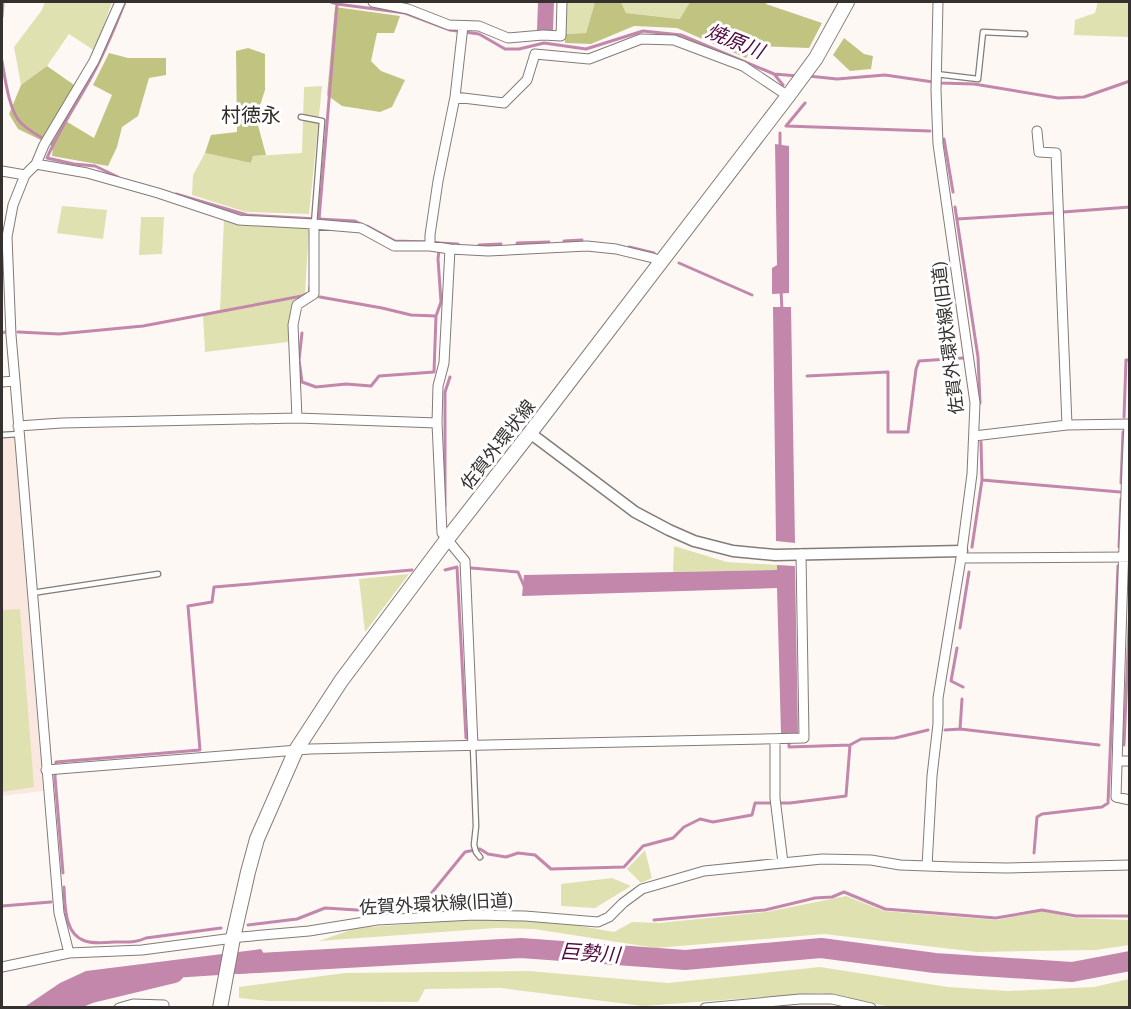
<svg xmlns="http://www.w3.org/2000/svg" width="1131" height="1009" viewBox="0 0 1131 1009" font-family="'Archivo Narrow','Noto Sans JP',sans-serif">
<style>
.built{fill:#fae8e0}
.green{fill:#dfe1b1}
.forest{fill:#c1c481}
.water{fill:#c387ac}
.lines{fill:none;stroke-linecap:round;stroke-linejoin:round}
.stream{stroke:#c387ac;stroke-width:3}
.river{stroke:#c387ac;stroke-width:20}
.service-casing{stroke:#847b77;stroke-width:7}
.minor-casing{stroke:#847b77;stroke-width:11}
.tertiary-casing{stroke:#847b77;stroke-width:13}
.primary-casing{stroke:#847b77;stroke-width:16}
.service{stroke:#fff;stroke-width:4.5}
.minor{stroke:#fff;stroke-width:9}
.tertiary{stroke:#fff;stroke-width:10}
.primary{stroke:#fff;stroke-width:14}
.labels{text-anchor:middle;stroke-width:6;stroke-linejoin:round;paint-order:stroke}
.street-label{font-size:18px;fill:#35312f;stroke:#fff}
.water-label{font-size:20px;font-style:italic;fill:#51073d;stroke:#fff}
.neighbourhood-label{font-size:20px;fill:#332c29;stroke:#fff}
</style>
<rect width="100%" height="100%" fill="#fef8f5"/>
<!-- built -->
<path class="built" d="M2,437H15L43,791L2,796Z"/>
<!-- green -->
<path class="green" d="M45,2H112L95,51L69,34L47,66L21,85L14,47L42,10Z
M567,2H595L586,33L565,34Z
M621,2H690L681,19L626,13Z
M1098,2H1128L1129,37L1074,35L1075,20L1095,13Z
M322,86L309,214L246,212L192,195L193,175L205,153L251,163L253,156L302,153L304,87Z
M62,206L107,210L103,239L57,233Z
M141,217H164L162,254L139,255Z
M224,218L309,227L305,294L291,307L288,342L205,352L203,314L220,310Z
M674,546L727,562L777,565L778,570L673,572Z
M409,574L365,632L359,579Z
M20,609L34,787L2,792V610Z
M645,850L652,878L641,883L627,869Z
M612,878L631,886L595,908L561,906V884Z
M846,896L884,911L997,920L1043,911L1075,918L1130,920L1129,945L1096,950L977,952L824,934L656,948L534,929L496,928L319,941L356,928L491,918L575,925L614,932L632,922L659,923L766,912Z
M820,967L948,987L1008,991L1094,987L1129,979L1130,1007L896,1008L820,993L643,1006L501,988L425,989L418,1002L269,1001L239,998V987L345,973L529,971L668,983Z"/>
<!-- forest -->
<path class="forest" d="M595,2H621L626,13L680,19L690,2H766V4L822,23L809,48L755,46L746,58L677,28L634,26L591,44L565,43V34L586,33Z
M335,7L400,16L394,33H377L371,61L381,71L405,80L392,107L380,112L342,106L327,95Z
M844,38L864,54L873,56L871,69L850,71L833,55Z
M248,48L265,54V90L256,118L266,155L253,156L251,163L205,153L211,135L237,132L236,51Z
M109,53L128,58H166V75L149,78L138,116L122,127L117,147L108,166L52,156L53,146L18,129L9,114L21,85L47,66L77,87L59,117L94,138L112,95L93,85Z"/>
<!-- water -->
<path class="water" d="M538,2H554L553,30H537Z
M775,144L789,146V293L772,294V268L777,265Z
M773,307H791L795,543L776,541Z
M777,565L795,566L798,734L781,733L777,588L522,596L524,575L777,570Z
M261,949L264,954L263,972L174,978L167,981L149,979L94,984L77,990L45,1007L23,1008L60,983L86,971Z"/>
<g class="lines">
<!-- stream -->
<path class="stream" d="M331,2L337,4L405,13L450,30L479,34L505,49H519L544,43L586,49L643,31L681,35L774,74L798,76
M2,17L3,2
M2,61C5,78 9,111 21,123C30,132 42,138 53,144
M774,74L783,85
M808,76L837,79L885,75L940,83L974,84L1058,98L1084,97L1130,81
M805,103L786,126L930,131
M780,133V146
M944,139L953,192
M118,177L95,166L74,164L47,158C58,132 74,108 88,83C103,57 114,30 125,2
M176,194L247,215L355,221L361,224
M955,207L978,357L980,403
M1063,212L1130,207
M319,219L337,4
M957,219L1053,213
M367,226L395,241L429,242
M564,241L582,240
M438,243L458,244
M517,243L549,242
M479,245L501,244
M629,247L654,253
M679,263L752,295
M781,290L782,311
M320,297L382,308L411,315L436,316
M18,332L59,334L143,326L302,296L309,293L310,287
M2,333L5,332
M302,333L299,360L302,382L316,387L346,384L371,386L379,376L434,372L436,316L441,302L438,259L439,250
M807,376L888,372V432H908L916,369L919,361L963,358
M1124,417L1126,360H1130
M982,480L1120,492
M1121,483L1123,432
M445,506V392L450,377
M972,547L982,480L981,442
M1119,547L1121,499
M471,568L518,572L524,586
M445,570L457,567L466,738
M960,628L969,572
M957,648L951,681L963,687
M960,729L962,699
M945,730L960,729L1099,745
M789,740V747L850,745
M1124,745L1130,605
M1034,853L1037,817L1042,814L1102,807L1108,803L1118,566
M63,873L55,777L56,762L200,750L188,606L212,602L214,587L412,570
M64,887C65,905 64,934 85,941C94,944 104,943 114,942C125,942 136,943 146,938L221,928
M2,906L51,902
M654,920L765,910L815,898L832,897L844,892L885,909L996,918L1042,910L1076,916H1130
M248,925L297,919L325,908L357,910L425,901L465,852L480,849L488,854L506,857L518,853L535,855L551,869L624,867L643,846L673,838L684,827L700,819L713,822L752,815L755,803H790L846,796L850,745L861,739L895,738L928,730"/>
<!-- river -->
<path class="river" d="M239,964L521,948L685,960L821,948L935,963L1072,972L1130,961
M53,1008L91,993L174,973"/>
<!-- service casing -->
<g class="service-casing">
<path id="service" d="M936,74L978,79L983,32L1025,34
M301,117L322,121L314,224
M2,435L19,434
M32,593L158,574
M473,746L476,826L474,845L476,852L480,857"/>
</g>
<!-- minor casing -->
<g class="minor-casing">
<path id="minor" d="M373,2L408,9L449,25L479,26L508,38L543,35L561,36L562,2
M455,97L504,103L527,80L535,54L589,59L641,39L674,40L743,66L788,96
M1037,131L1039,152L1056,153L1067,425
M36,164L44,145L94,61L120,2
M2,171L25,175
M430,246V235L438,181L455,97L463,26
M450,249L444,363L438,386L437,423L442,533L465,561L473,746
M2,382L15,381
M297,418L293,325L297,305L314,294V224
M1129,424C1123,548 1120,673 1116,797L1130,800
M18,426L62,423L297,418L437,423
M974,436L1067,425L1130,424
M961,558L1130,557
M775,739V798L783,863
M1117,761H1130
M46,770L310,749L804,738L801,554
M927,866L932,776L938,724V698L961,558L972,474L975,403L938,144L936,90L938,2
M69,953L59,913L15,381L11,335L7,237L13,205L25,175L36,164L87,173L158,193L239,220L314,224L361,228L394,246H430L450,249L488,251L587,246L616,249L653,258L662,262
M2,967L69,953L142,950L241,937L309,931L377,920L474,915L525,916L598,922L609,917L623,903L642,889L704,871L822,859L871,860L900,865L954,867L1007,868L1130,865
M119,1008L133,1004L164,1005V1008
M705,1008L800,999H832L871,1008"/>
</g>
<!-- tertiary casing -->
<g class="tertiary-casing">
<path id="tertiary" d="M530,433L635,512L669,530L694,541L733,551L775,555L962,551"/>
</g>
<!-- primary casing -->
<g class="primary-casing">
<path id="primary" d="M220,1008L233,938L248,872L257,839L296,750L341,681L448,538L530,433L788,96L816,58L847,2"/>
</g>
<!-- service -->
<use href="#service" class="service"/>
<!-- minor -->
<use href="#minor" class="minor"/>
<!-- tertiary -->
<use href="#tertiary" class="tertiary"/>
<!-- primary -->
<use href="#primary" class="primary"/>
</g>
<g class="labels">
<!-- street labels -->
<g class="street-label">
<text transform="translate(948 338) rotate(-97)" y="6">佐賀外環状線(旧道)</text>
<text transform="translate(498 445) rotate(-52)" y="6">佐賀外環状線</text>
<text transform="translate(436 904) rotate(-3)" y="6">佐賀外環状線(旧道)</text>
</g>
<!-- water labels -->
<g class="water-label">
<text transform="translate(735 41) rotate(22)" y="7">焼原川</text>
<text transform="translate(590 953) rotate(4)" y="7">巨勢川</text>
</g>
<!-- neighbourhood labels -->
<g class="neighbourhood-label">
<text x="251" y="122">村徳永</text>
</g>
</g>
<!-- border -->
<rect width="1131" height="1009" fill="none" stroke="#35312f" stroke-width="6"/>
</svg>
